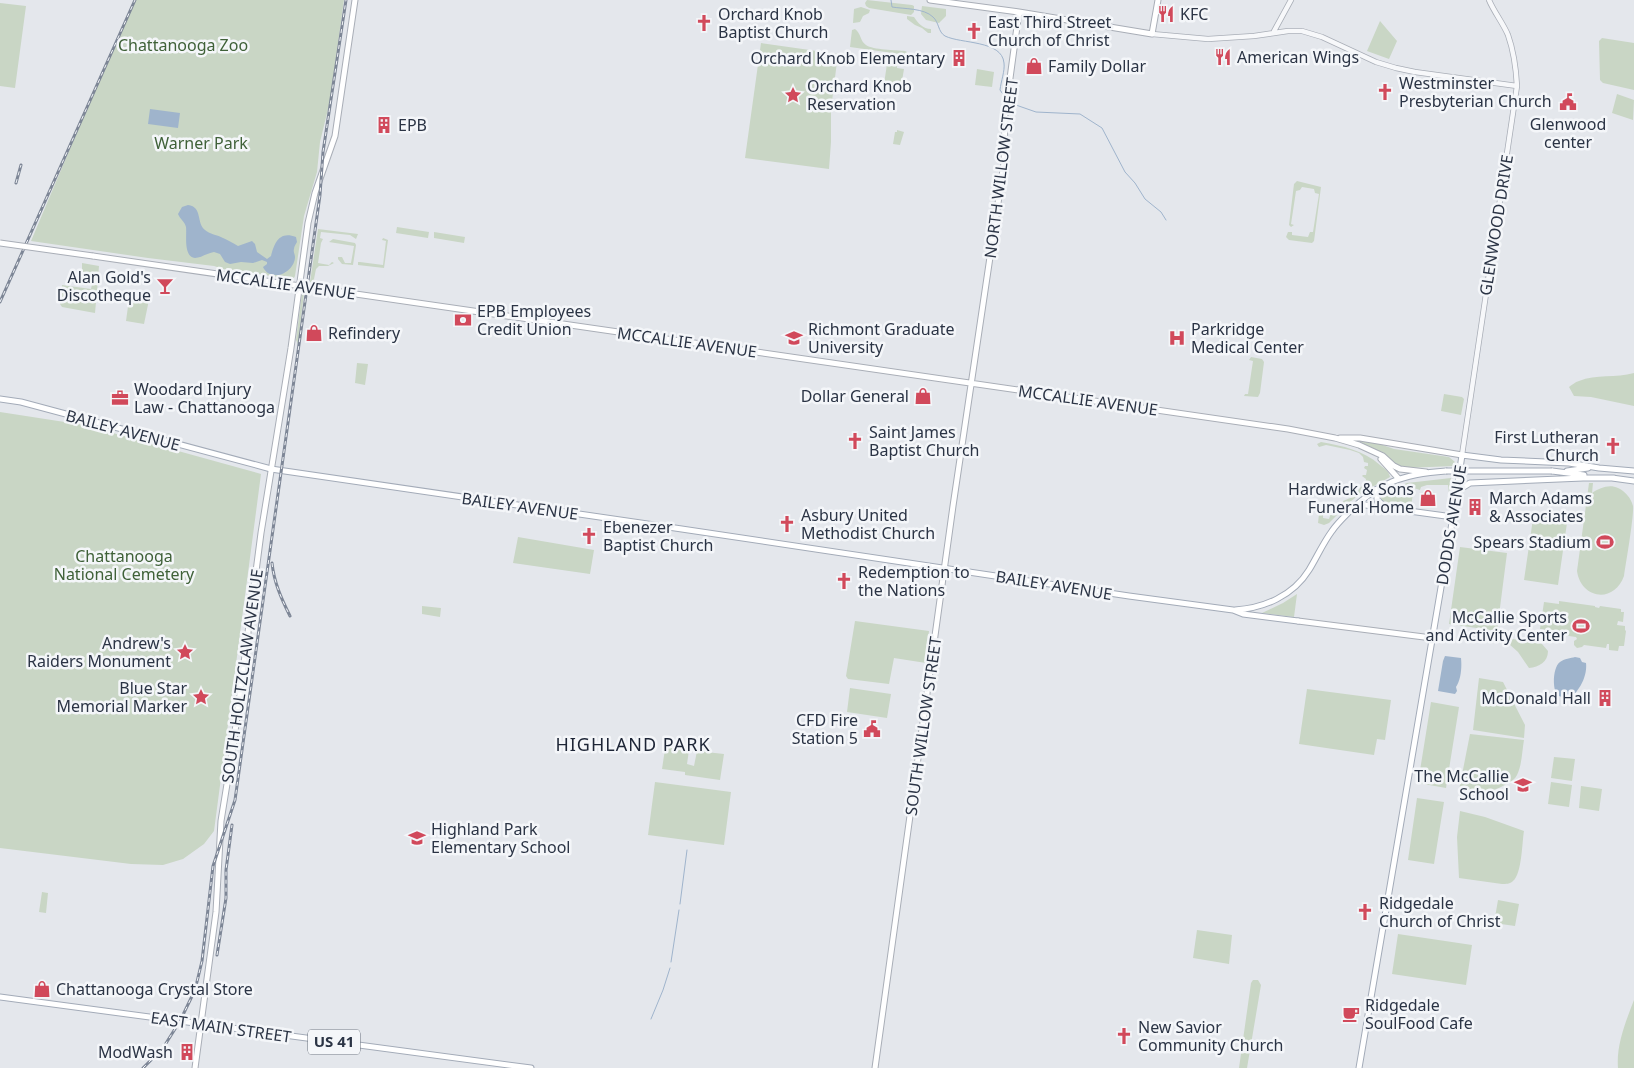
<svg xmlns="http://www.w3.org/2000/svg" width="1634" height="1068" viewBox="0 0 1634 1068" font-family="'Noto Sans',sans-serif">
<style>
.green{fill:#c9d6c5}
.water{fill:#9fb4cc}
.lines{fill:none;stroke-linecap:round;stroke-linejoin:round}
.stream{stroke:#9fb4cc;stroke-width:1}
.tertiary-casing{stroke:#a9aeb7;stroke-width:6}
.secondary-casing{stroke:#a9aeb7;stroke-width:7}
.primary-casing{stroke:#a3abb8;stroke-width:7}
.tertiary{stroke:#f7f8fa;stroke-width:4.5}
.secondary{stroke:#fff;stroke-width:5}
.primary{stroke:#fff;stroke-width:5}
.rail-casing{stroke:#7d8696;stroke-width:3}
.rail{stroke:#f4f6f9;stroke-width:1;stroke-dasharray:4;stroke-linecap:butt}
.secondary-bridge-casing{stroke:#a9aeb7;stroke-width:7;stroke-linecap:butt}
.primary-bridge-casing{stroke:#a3abb8;stroke-width:7;stroke-linecap:butt}
.secondary-bridge{stroke:#fff;stroke-width:5}
.primary-bridge{stroke:#fff;stroke-width:5}
.labels{text-anchor:middle;stroke-width:5;stroke-linejoin:round;paint-order:stroke}
.shield{fill:#f4f6f9;stroke:#676e7b;stroke-width:1}
.shield-label{font-size:15px;font-weight:bold;fill:#2b3445}
.poi-label{font-size:16px;fill:#2b3445;stroke:#f4f6f9;text-anchor:start}
.park-label{font-size:16px;fill:#3f6138;stroke:#f4f6f9}
.street-label{font-size:16px;fill:#2b3445;stroke:#f4f6f9}
.neighbourhood-label{font-size:18px;letter-spacing:1px;fill:#1d2536;stroke:#f4f6f9}
</style>
<rect width="100%" height="100%" fill="#e4e7ec"/>
<!-- green -->
<path class="green" d="M136,0H344L330,101L320,142L317,172L304,216L295,276L294,278H286L223,269L214,266L148,258L31,241L96,87Z
M867,0L912,5L914,6V12L911,15L869,8L866,6L865,3Z
M0,3L26,6L15,88L0,86Z
M922,6L946,9V16L939,23L926,20L921,14Z
M861,7L870,10L869,13L863,16L860,22L853,23L854,9Z
M907,16L914,17C918,23 923,29 931,29V33H928L922,28L915,25L907,19Z
M1380,21L1397,41L1389,59L1367,51Z
M855,29C861,33 860,41 866,45C873,50 896,50 905,51L907,52V55L850,47L852,30Z
M1602,38L1634,43V90L1603,83L1600,80L1599,41Z
M761,43L838,54L831,109V142L829,169L745,158Z
M887,64L897,65V68L904,69L901,87L884,84Z
M977,69L994,72L992,87L975,85Z
M1617,94L1634,100L1633,120L1612,113Z
M897,130L904,132L900,145L893,144L895,132H897Z
M1297,181L1321,187L1314,241L1312,243L1289,240L1286,237L1288,232H1292V235L1308,237L1310,232H1313L1319,194L1315,193L1314,189L1302,187L1300,190L1296,191L1291,224L1294,225L1291,227L1289,225L1294,184Z
M397,227L429,232L428,238L396,233Z
M318,229L358,234L356,239L350,235L321,232L320,238L323,239L321,243L318,263L329,265L332,262L334,263L328,266H319L316,269L314,279L316,283L310,282Z
M434,232L465,237L464,243L434,238Z
M383,238L388,240L384,268L358,265V262H360L383,265L386,241L382,240Z
M333,239L355,243L356,245L353,265L342,264L338,259V257H342L345,263H351L354,246L329,242Z
M82,263L99,266L98,279L82,276Z
M93,280H98L95,313L62,307L60,304L62,285L91,289Z
M130,292L150,295L144,324L126,321Z
M302,293H304L298,344L296,340Z
M550,328L570,331L569,338H567V336L554,334L553,332L550,331Z
M1251,357L1262,359L1264,362L1260,393L1258,397L1244,396L1245,394H1248L1253,361L1249,360Z
M357,363L368,364L365,385L355,383Z
M1634,373V406L1591,397L1574,396L1569,387C1572,385 1575,382 1579,381C1596,374 1616,378 1634,373Z
M1444,394L1462,397L1464,399L1461,415L1441,411Z
M0,412L84,425L261,474L214,831L204,844L183,859L163,865L131,864L0,848Z
M1356,440L1374,442L1394,449L1449,457L1455,462L1454,466L1405,468L1392,463L1375,449Z
M1321,442C1343,446 1363,450 1380,465C1385,469 1389,471 1390,477L1360,494L1350,502L1329,523L1324,525L1318,523L1319,514L1323,515V518L1329,519L1331,513H1333L1336,515L1344,504L1343,501L1355,496L1362,485H1365L1366,479L1362,476L1363,475H1366L1367,470L1364,468L1365,466H1368V463L1364,462L1363,457L1359,453L1350,450L1326,445L1319,447L1317,444Z
M1451,478L1449,493L1448,485H1427L1421,487L1420,490L1414,488L1411,506L1382,502L1381,500V494L1407,483Z
M1589,483H1593L1592,493C1600,488 1609,484 1618,488C1625,491 1631,498 1633,506C1634,517 1626,562 1624,576C1614,604 1581,599 1577,571Z
M1534,512L1568,516L1558,585L1524,580Z
M518,537L594,550L590,574L513,563Z
M1460,547L1507,553L1497,631L1449,624Z
M1297,594L1294,617L1262,613L1283,603Z
M1559,601L1595,606V607L1599,608L1600,606L1621,609V612H1624L1623,622L1618,621L1617,625L1625,626V630L1626,631L1624,646H1619L1618,651L1609,650V644H1607L1606,648L1584,645L1582,647L1577,648L1574,645V641L1577,639L1576,637L1555,634V631L1540,629L1544,602L1559,604Z
M422,606L441,608L440,617L422,614Z
M855,621L929,631L926,663L894,658L889,684L848,679L846,676Z
M1513,639L1542,644L1548,651C1548,662 1539,667 1529,668L1518,652L1509,644L1511,640Z
M1479,678L1503,682L1525,725L1524,738L1473,730Z
M850,688L891,694L887,718L847,712Z
M1307,689L1391,700L1385,740L1377,739L1374,755L1299,744Z
M1431,702L1459,707L1446,788L1418,783Z
M1470,734L1524,740C1522,751 1522,765 1517,775C1515,779 1512,781 1508,783C1491,794 1479,793 1459,790Z
M668,747L689,750L687,764L694,766L697,751L724,754L720,780L685,775V772L662,769L665,749Z
M1554,757L1575,759L1572,781L1551,778Z
M655,782L731,792L724,845L648,835Z
M1551,782L1572,785L1569,807L1548,804Z
M1581,786L1602,789L1599,811L1579,808Z
M1417,798L1444,802L1434,864L1408,860Z
M1460,811L1485,817L1524,831C1522,842 1522,874 1513,881C1510,884 1506,884 1502,884L1459,878L1457,837Z
M42,892L48,893L46,913L39,912Z
M1498,900L1519,904L1515,926L1494,923Z
M1197,930L1232,935L1229,964L1193,958Z
M1398,934L1472,945L1466,985L1392,974Z
M1253,980H1258L1261,985L1247,1068H1239L1251,983Z
M1634,1000V1068H1618C1616,1045 1626,1021 1634,1000Z"/>
<!-- water -->
<path class="water" d="M150,109L180,113L178,128L148,124Z
M188,205C203,207 196,223 205,230C209,234 218,235 223,238C228,240 233,243 238,246L252,241L255,244L257,252L267,259L271,256C274,244 279,230 296,237L297,242C296,244 294,246 294,249C293,252 295,254 295,257C295,266 285,276 275,275C270,275 265,272 263,267L267,264V262L262,260L253,263L241,262L230,264L225,262L220,254L214,252C207,253 201,258 195,258C183,257 187,235 186,227C185,222 180,219 178,214L182,207Z
M1445,656L1461,658C1462,667 1461,680 1456,687L1457,691L1455,694L1438,691L1443,661Z
M1575,657L1580,658L1582,662L1586,663C1587,671 1584,681 1579,688C1574,695 1573,699 1564,697C1560,696 1561,698 1557,694C1552,688 1553,667 1560,662C1564,659 1571,658 1575,657Z"/>
<g class="lines">
<!-- stream -->
<path class="stream" d="M891,0L892,7C904,9 924,8 933,17C939,22 938,32 945,36C961,44 1002,40 1004,63C1005,71 1001,81 1000,90L1005,97
M1010,102L1013,104L1036,112L1080,114L1102,128L1125,172L1135,183L1145,199L1161,212L1166,220
M680,904L687,850
M671,962L679,910
M651,1019L663,990L670,968"/>
<!-- tertiary casing -->
<g class="tertiary-casing">
<path id="tertiary" d="M1273,33L1291,0
M1152,34L1208,39L1254,36L1288,31H1302L1322,37L1376,62L1396,68L1415,72L1517,86
M1462,455L1517,86C1516,68 1514,52 1508,35C1503,23 1494,12 1489,0"/>
</g>
<!-- secondary casing -->
<g class="secondary-casing">
<path id="secondary" d="M930,0L1019,12L1152,34L1158,0
M93,256L1288,429L1335,438L1359,445L1383,456L1394,466L1400,469L1426,472
M1340,438H1360L1462,455
M1381,459L1398,478
M1298,621L1432,638
M195,1068L216,912L221,821L233,747L261,533L291,348L308,223L315,193L335,136L355,0
M875,1068L953,506L1004,163L1005,115L1019,12"/>
</g>
<!-- primary casing -->
<g class="primary-casing">
<path id="primary" d="M0,399L21,402L271,469L675,528L1129,596L1233,610L1243,614L1298,621
M1552,471L1584,475
M1567,471L1588,468
M1612,478L1634,481
M1377,489V500L1384,506
M1457,491L1470,483L1583,478H1614
M1358,504L1453,517
M1235,610C1264,608 1293,596 1309,570C1317,557 1323,543 1332,531C1336,525 1342,519 1347,514C1377,483 1403,474 1446,471
M0,997L531,1068
M1359,1068L1453,517L1462,455L1501,460L1569,463L1599,468L1634,471"/>
</g>
<!-- tertiary -->
<use href="#tertiary" class="tertiary"/>
<!-- secondary -->
<use href="#secondary" class="secondary"/>
<!-- primary -->
<use href="#primary" class="primary"/>
<!-- rail casing -->
<g class="rail-casing">
<path id="rail" d="M16,183L21,165
M0,302L135,0
M272,563C274,582 281,598 290,616
M217,955L226,898V870L232,825
M143,1068L163,1048L180,1021L195,990L202,961L213,866L235,800L320,195L323,152L346,0"/>
</g>
<!-- rail -->
<use href="#rail" class="rail"/>
<!-- secondary-bridge casing -->
<g class="secondary-bridge-casing">
<path id="secondary-bridge" d="M0,243L93,256"/>
</g>
<!-- primary-bridge casing -->
<g class="primary-bridge-casing">
<path id="primary-bridge" d="M1446,471H1552"/>
</g>
<!-- secondary-bridge -->
<use href="#secondary-bridge" class="secondary-bridge"/>
<!-- primary-bridge -->
<use href="#primary-bridge" class="primary-bridge"/>
</g>
<!-- icons -->
<defs>
<g id="restaurant-bare" transform="scale(1.35)"><path d="M-5-6h1v4h1v-4h1v4h1v-4h1v5L-1.5 .5V6h-2V.5L-5-1ZM5-6V6H3V1.5H1.5Q1.5-4 5-6Z" fill="#d1495b" stroke="#f4f6f9" stroke-width="2.5" paint-order="stroke"/></g>
<g id="church-bare" transform="scale(1.35)"><path d="M-1.2-6h2.4v3.5h3.3v2.4h-3.3V6h-2.4V-.1h-3.3v-2.4h3.3Z" fill="#d1495b" stroke="#f4f6f9" stroke-width="2.5" paint-order="stroke"/></g>
<g id="building-bare" transform="scale(1.35)"><path d="M-4-6H4V6H1V3H-1V6H-4ZM-2.5-4.3h1.7v1.8h-1.7ZM.8-4.3h1.7v1.8H.8ZM-2.5-1h1.7V.8h-1.7ZM.8-1h1.7V.8H.8Z" fill="#d1495b" stroke="#f4f6f9" stroke-width="2.5" paint-order="stroke"/></g>
<g id="shop-bare" transform="scale(1.35)"><path d="M-5-2.5h2.3a2.7 3.5 0 0 1 5.4 0H5L5.5 6h-11ZM-1.5-2.5h3a1.5 2.3 0 0 0-3 0Z" fill="#d1495b" stroke="#f4f6f9" stroke-width="2.5" paint-order="stroke"/></g>
<g id="sight-bare" transform="scale(1.35)"><path d="M0-6L1.8-2.2L6-1.7L2.9 1.2L3.7 5.4L0 3.3L-3.7 5.4L-2.9 1.2L-6-1.7L-1.8-2.2Z" fill="#d1495b" stroke="#f4f6f9" stroke-width="2.5" paint-order="stroke"/></g>
<g id="civic-bare" transform="scale(1.35)"><path d="M-.6-6.5H3V-4.5H.6V-3L4-1V1h2V6H-6V1h2V-1L-.6-3ZM-1.2 2.5V6h2.4V2.5Z" fill="#d1495b" stroke="#f4f6f9" stroke-width="2.5" paint-order="stroke"/></g>
<g id="bar-bare" transform="scale(1.35)"><path d="M-6-5H6L.8 .8V4.5H3.5V6h-7V4.5H-.8V.8Z" fill="#d1495b" stroke="#f4f6f9" stroke-width="2.5" paint-order="stroke"/></g>
<g id="bank-bare" transform="scale(1.35)"><path d="M-6-4H6V4H-6ZM0-2.3a2.3 2.3 0 1 0 0 4.6a2.3 2.3 0 1 0 0-4.6Z" fill="#d1495b" stroke="#f4f6f9" stroke-width="2.5" paint-order="stroke"/></g>
<g id="university-bare" transform="scale(1.35)"><path d="M0-5L7-2L0 1L-7-2ZM-4 1L0 2.5L4 1V4Q0 6-4 4Z" fill="#d1495b" stroke="#f4f6f9" stroke-width="2.5" paint-order="stroke"/></g>
<g id="hospital-bare" transform="scale(1.35)"><path d="M-5-5h3v3.5h4V-5h3V5h-3V1.5h-4V5h-3Z" fill="#d1495b" stroke="#f4f6f9" stroke-width="2.5" paint-order="stroke"/></g>
<g id="office-bare" transform="scale(1.35)"><path d="M-6-3h4V-5.5h4V-3h4V5H-6ZM-1-4.5V-3h2v-1.5ZM-6 0V1H6V0Z" fill="#d1495b" stroke="#f4f6f9" stroke-width="2.5" paint-order="stroke"/></g>
<g id="stadium-bare" transform="scale(1.35)"><path d="M0-5a6.5 5 0 1 0 0 10a6.5 5 0 1 0 0-10ZM-3.5-1.8h7v3.6h-7Z" fill="#d1495b" stroke="#f4f6f9" stroke-width="2.5" paint-order="stroke"/></g>
<g id="school-bare" transform="scale(1.35)"><path d="M0-5L7-2L0 1L-7-2ZM-4 1L0 2.5L4 1V4Q0 6-4 4Z" fill="#d1495b" stroke="#f4f6f9" stroke-width="2.5" paint-order="stroke"/></g>
<g id="cafe-bare" transform="scale(1.35)"><path d="M-5.5-4.5H6V0H3Q3 3.5 0 3.5H-2.5Q-5.5 3.5-5.5 0ZM3-3.2v2h1.7v-2ZM-6 4.5H4V6H-6Z" fill="#d1495b" stroke="#f4f6f9" stroke-width="2.5" paint-order="stroke"/></g>
</defs>
<g fill-rule="evenodd">
<use href="#restaurant-bare" x="1166" y="14"/>
<use href="#church-bare" x="704" y="23"/>
<use href="#church-bare" x="974" y="31"/>
<use href="#restaurant-bare" x="1223" y="57"/>
<use href="#building-bare" x="959" y="58"/>
<use href="#shop-bare" x="1034" y="66"/>
<use href="#church-bare" x="1385" y="92"/>
<use href="#sight-bare" x="793" y="95"/>
<use href="#civic-bare" x="1568" y="102"/>
<use href="#building-bare" x="384" y="125"/>
<use href="#bar-bare" x="165" y="286"/>
<use href="#bank-bare" x="463" y="320"/>
<use href="#shop-bare" x="314" y="333"/>
<use href="#university-bare" x="794" y="338"/>
<use href="#hospital-bare" x="1177" y="338"/>
<use href="#shop-bare" x="923" y="396"/>
<use href="#office-bare" x="120" y="398"/>
<use href="#church-bare" x="855" y="441"/>
<use href="#church-bare" x="1613" y="446"/>
<use href="#shop-bare" x="1428" y="498"/>
<use href="#building-bare" x="1475" y="507"/>
<use href="#church-bare" x="787" y="524"/>
<use href="#church-bare" x="589" y="536"/>
<use href="#stadium-bare" x="1605" y="542"/>
<use href="#church-bare" x="844" y="581"/>
<use href="#stadium-bare" x="1581" y="626"/>
<use href="#sight-bare" x="185" y="652"/>
<use href="#sight-bare" x="201" y="697"/>
<use href="#building-bare" x="1605" y="698"/>
<use href="#civic-bare" x="872" y="729"/>
<use href="#school-bare" x="1523" y="785"/>
<use href="#school-bare" x="417" y="838"/>
<use href="#church-bare" x="1365" y="912"/>
<use href="#shop-bare" x="42" y="989"/>
<use href="#cafe-bare" x="1351" y="1014"/>
<use href="#church-bare" x="1124" y="1036"/>
<use href="#building-bare" x="187" y="1052"/>
</g>
<g class="labels">
<!-- shield labels -->
<rect class="shield" x="308" y="1029.5" width="52" height="25" rx="4"/>
<g class="shield-label">
<text x="334" y="1047">US 41</text>
</g>
<!-- poi labels -->
<g class="poi-label">
<text x="718" y="20">Orchard Knob<tspan x="718" dy="18">Baptist Church</tspan></text>
<text x="1180" y="20">KFC</text>
<text x="988" y="28">East Third Street<tspan x="988" dy="18">Church of Christ</tspan></text>
<text x="1237" y="63">American Wings</text>
<text x="945" y="64" text-anchor="end">Orchard Knob Elementary</text>
<text x="1048" y="72">Family Dollar</text>
<text x="1399" y="89">Westminster<tspan x="1399" dy="18">Presbyterian Church</tspan></text>
<text x="807" y="92">Orchard Knob<tspan x="807" dy="18">Reservation</tspan></text>
<text x="1568" y="130" text-anchor="middle">Glenwood<tspan x="1568" dy="18">center</tspan></text>
<text x="398" y="131">EPB</text>
<text x="151" y="283" text-anchor="end">Alan Gold's<tspan x="151" dy="18">Discotheque</tspan></text>
<text x="477" y="317">EPB Employees<tspan x="477" dy="18">Credit Union</tspan></text>
<text x="808" y="335">Richmont Graduate<tspan x="808" dy="18">University</tspan></text>
<text x="1191" y="335">Parkridge<tspan x="1191" dy="18">Medical Center</tspan></text>
<text x="328" y="339">Refindery</text>
<text x="134" y="395">Woodard Injury<tspan x="134" dy="18">Law - Chattanooga</tspan></text>
<text x="909" y="402" text-anchor="end">Dollar General</text>
<text x="869" y="438">Saint James<tspan x="869" dy="18">Baptist Church</tspan></text>
<text x="1599" y="443" text-anchor="end">First Lutheran<tspan x="1599" dy="18">Church</tspan></text>
<text x="1414" y="495" text-anchor="end">Hardwick &amp; Sons<tspan x="1414" dy="18">Funeral Home</tspan></text>
<text x="1489" y="504">March Adams<tspan x="1489" dy="18">&amp; Associates</tspan></text>
<text x="801" y="521">Asbury United<tspan x="801" dy="18">Methodist Church</tspan></text>
<text x="603" y="533">Ebenezer<tspan x="603" dy="18">Baptist Church</tspan></text>
<text x="1591" y="548" text-anchor="end">Spears Stadium</text>
<text x="858" y="578">Redemption to<tspan x="858" dy="18">the Nations</tspan></text>
<text x="1567" y="623" text-anchor="end">McCallie Sports<tspan x="1567" dy="18">and Activity Center</tspan></text>
<text x="171" y="649" text-anchor="end">Andrew's<tspan x="171" dy="18">Raiders Monument</tspan></text>
<text x="187" y="694" text-anchor="end">Blue Star<tspan x="187" dy="18">Memorial Marker</tspan></text>
<text x="1591" y="704" text-anchor="end">McDonald Hall</text>
<text x="858" y="726" text-anchor="end">CFD Fire<tspan x="858" dy="18">Station 5</tspan></text>
<text x="1509" y="782" text-anchor="end">The McCallie<tspan x="1509" dy="18">School</tspan></text>
<text x="431" y="835">Highland Park<tspan x="431" dy="18">Elementary School</tspan></text>
<text x="1379" y="909">Ridgedale<tspan x="1379" dy="18">Church of Christ</tspan></text>
<text x="56" y="995">Chattanooga Crystal Store</text>
<text x="1365" y="1011">Ridgedale<tspan x="1365" dy="18">SoulFood Cafe</tspan></text>
<text x="1138" y="1033">New Savior<tspan x="1138" dy="18">Community Church</tspan></text>
<text x="173" y="1058" text-anchor="end">ModWash</text>
</g>
<!-- park labels -->
<g class="park-label">
<text x="183" y="51">Chattanooga Zoo</text>
<text x="201" y="149">Warner Park</text>
<text x="124" y="562">Chattanooga<tspan x="124" dy="18">National Cemetery</tspan></text>
</g>
<!-- street labels -->
<g class="street-label">
<text transform="translate(1001 168) rotate(-83)" y="6">NORTH WILLOW STREET</text>
<text transform="translate(1496 225) rotate(-81)" y="6">GLENWOOD DRIVE</text>
<text transform="translate(286 284) rotate(8)" y="6">MCCALLIE AVENUE</text>
<text transform="translate(687 342) rotate(8)" y="6">MCCALLIE AVENUE</text>
<text transform="translate(1088 400) rotate(8)" y="6">MCCALLIE AVENUE</text>
<text transform="translate(123 430) rotate(15)" y="6">BAILEY AVENUE</text>
<text transform="translate(520 506) rotate(8)" y="6">BAILEY AVENUE</text>
<text transform="translate(1451 525) rotate(-81)" y="6">DODDS AVENUE</text>
<text transform="translate(1054 585) rotate(9)" y="6">BAILEY AVENUE</text>
<text transform="translate(242 676) rotate(-82)" y="6">SOUTH HOLTZCLAW AVENUE</text>
<text transform="translate(923 726) rotate(-82)" y="6">SOUTH WILLOW STREET</text>
<text transform="translate(221 1027) rotate(8)" y="6">EAST MAIN STREET</text>
</g>
<!-- neighbourhood labels -->
<g class="neighbourhood-label">
<text x="633" y="751">HIGHLAND PARK</text>
</g>
</g>
</svg>
